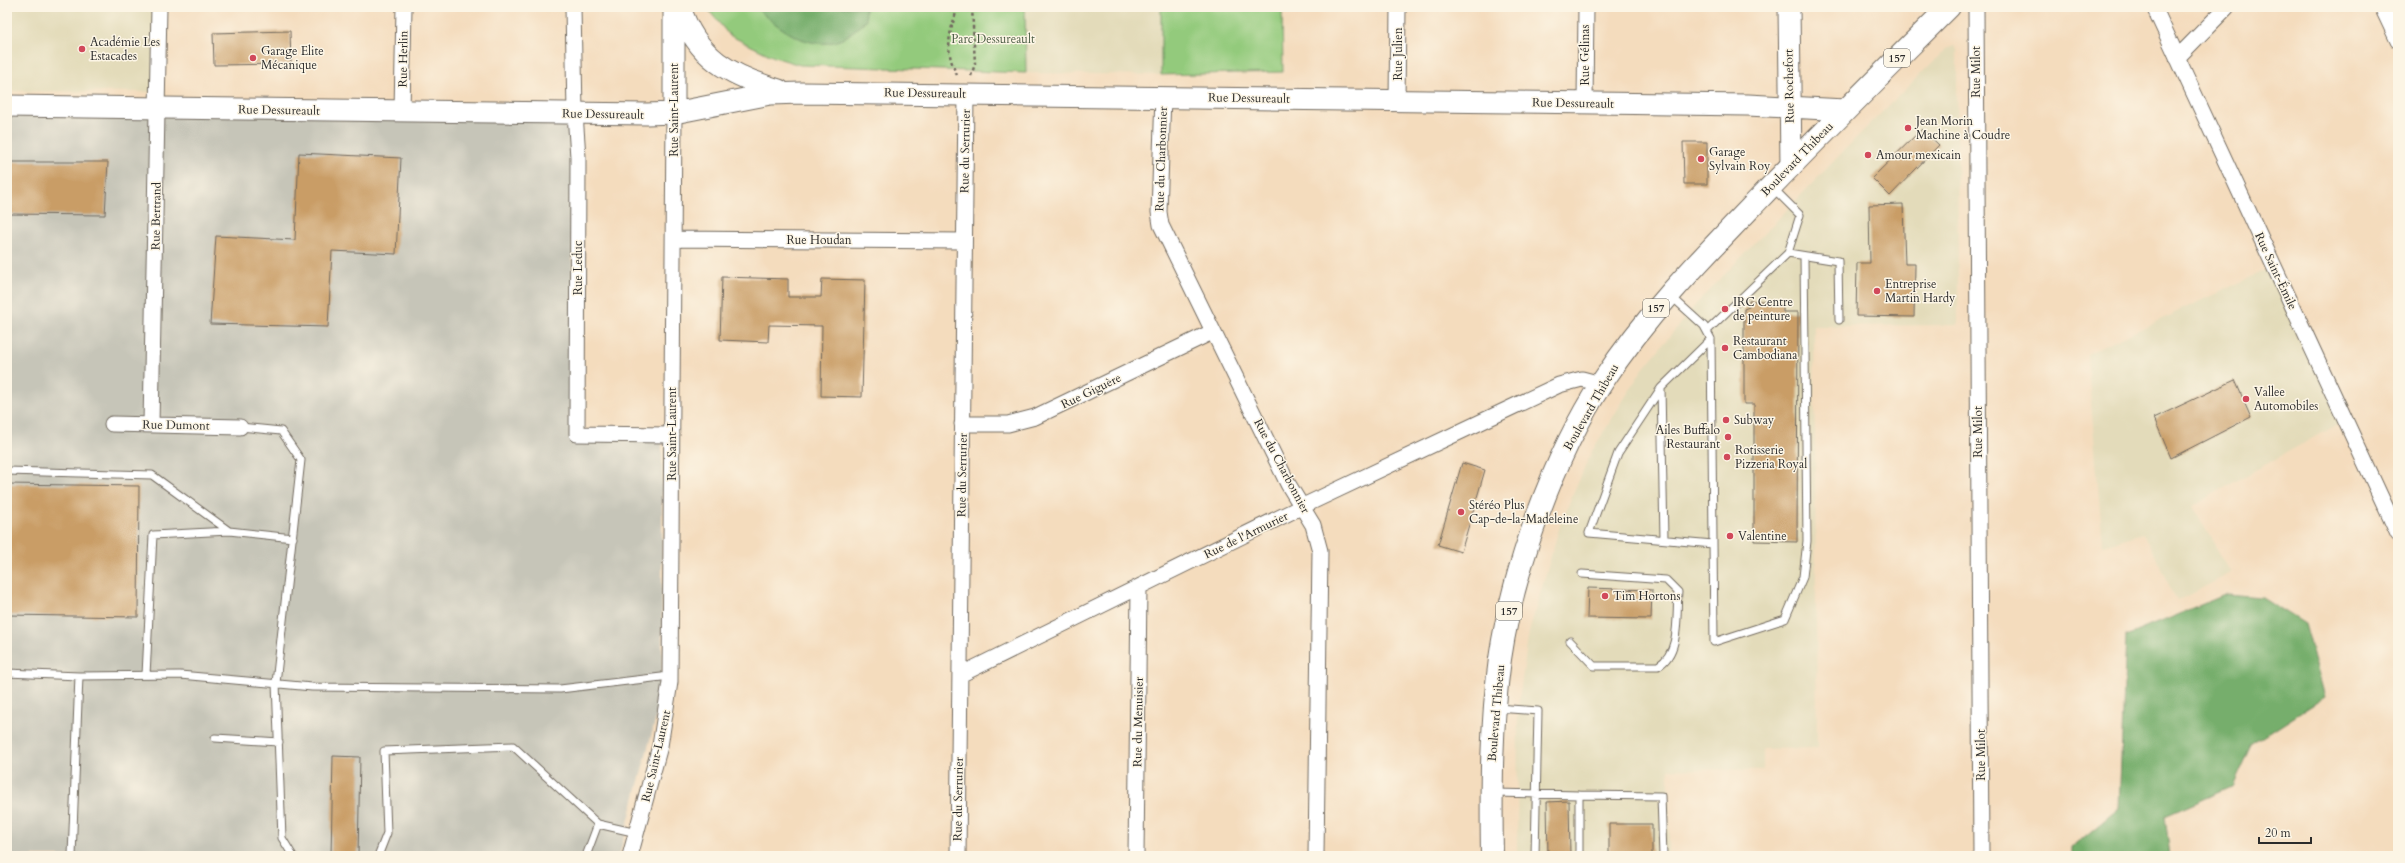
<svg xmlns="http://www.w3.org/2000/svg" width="2405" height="863" viewBox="0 0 2405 863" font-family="Cardo,serif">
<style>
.built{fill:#e3dbba}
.industrial{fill:#c6c5b8}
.green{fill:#93ca7c;stroke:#5f7a54}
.forest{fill:#76ae6c;stroke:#506c4c}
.building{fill:#c99d66}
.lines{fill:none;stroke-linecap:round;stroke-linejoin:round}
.lane-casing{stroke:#71695e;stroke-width:9}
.street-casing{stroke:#71695e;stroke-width:17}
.secondary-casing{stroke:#71695e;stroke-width:23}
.primary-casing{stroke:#71695e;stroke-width:24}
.path{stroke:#71695e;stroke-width:2.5;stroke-dasharray:3 3;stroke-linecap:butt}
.lane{stroke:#fff;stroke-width:7}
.street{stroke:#fff;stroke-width:15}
.secondary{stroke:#fff;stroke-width:21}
.primary{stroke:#fff;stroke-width:22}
.poi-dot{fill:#d1495b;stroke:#fcf5e5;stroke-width:1.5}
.labels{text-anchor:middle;stroke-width:3;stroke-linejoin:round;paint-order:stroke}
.shield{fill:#fcf5e5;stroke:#6a6863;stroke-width:1}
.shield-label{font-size:11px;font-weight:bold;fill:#2b2b2b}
.park-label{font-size:12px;fill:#4a5b43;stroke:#fcf5e5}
.poi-label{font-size:12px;fill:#2b2b2b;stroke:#fcf5e5;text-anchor:start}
.street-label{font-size:12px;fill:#2b2b2b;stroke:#fcf5e5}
</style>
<rect width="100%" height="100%" fill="#fcf5e5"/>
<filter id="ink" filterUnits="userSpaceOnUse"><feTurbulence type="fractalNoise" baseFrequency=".025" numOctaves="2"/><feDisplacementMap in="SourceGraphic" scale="8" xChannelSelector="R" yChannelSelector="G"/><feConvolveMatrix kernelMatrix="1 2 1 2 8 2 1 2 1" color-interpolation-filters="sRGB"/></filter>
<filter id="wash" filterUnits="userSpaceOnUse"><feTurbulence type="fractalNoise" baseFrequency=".012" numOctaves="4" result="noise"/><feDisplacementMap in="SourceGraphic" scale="16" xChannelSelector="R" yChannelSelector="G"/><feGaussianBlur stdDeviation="0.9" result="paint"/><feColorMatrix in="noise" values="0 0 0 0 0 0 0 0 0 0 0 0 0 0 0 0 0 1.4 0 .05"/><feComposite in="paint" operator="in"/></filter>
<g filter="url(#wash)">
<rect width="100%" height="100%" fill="#f4dcbd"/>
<!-- built -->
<path class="built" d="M7,7H157L156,92L7,91Z
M1025,7H1161V75L1026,73Z
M1954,46L1957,50L1958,325L1814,326L1817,748L1763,749V770L1669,769V856H1517L1518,707L1529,632L1561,522L1592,451L1642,370L1697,303L1857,137L1948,47Z
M2277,265L2348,418L2192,506L2231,573L2177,601L2143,533L2103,545L2087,354Z"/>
<!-- industrial -->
<path class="industrial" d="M7,101L573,106L572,439L662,440V695L619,856H7Z"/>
<!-- green -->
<path class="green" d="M706,7H1025L1026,73L800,65L774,57L729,35Z
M1161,7H1282L1283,72L1161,75Z"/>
<!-- forest -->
<path class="forest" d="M755,7H865L866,20C859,26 850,35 842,39C810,54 778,27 755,7Z
M2227,594L2262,597L2305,624L2325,697L2251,745L2232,787L2165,816L2170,856H2071V848L2119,808L2126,636Z"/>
<g id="blocks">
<!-- building -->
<path class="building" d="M290,31L291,64L214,65L213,33Z
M1922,129L1939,145L1890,196L1872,178Z
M1683,142H1707V184H1684Z
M299,153L401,158L396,254L332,251L328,327L210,324L216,236L295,240Z
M7,162H108L105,215L7,214Z
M1903,204L1905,264H1915L1914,317L1856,316L1857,263H1870L1869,205Z
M722,277L788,279V297H821L822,279L865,280L862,397L821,396L822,326L769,325L768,342L720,340Z
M1749,301H1783V312H1798L1797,542L1754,541V404H1744V309L1749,307Z
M2235,380L2251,417L2171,458L2154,418Z
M1462,463L1485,470L1461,552L1438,545Z
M7,484L139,486L138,617L7,615Z
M1588,588L1652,590L1651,619L1587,618Z
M333,756L360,757L358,856H331Z
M1569,801L1570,856H1548L1547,802Z
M1609,824H1652V856H1609Z"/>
</g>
</g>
<g filter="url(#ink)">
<use href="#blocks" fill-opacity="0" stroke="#71695e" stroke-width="1"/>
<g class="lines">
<!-- lane casing -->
<g class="lane-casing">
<path id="lane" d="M1788,253L1838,261L1839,320
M1672,297L1704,326L1711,339L1714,642L1785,619L1803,577L1807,541L1804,256
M1707,331L1788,253L1800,215L1773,188
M1661,388L1618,453L1589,533L1713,544
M240,427L281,431L301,460L276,683L282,838L293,856
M7,471L152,475L229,531
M1664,539L1661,388L1711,339
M1570,641L1594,666H1658C1681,653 1676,616 1678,592L1666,580L1582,574
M7,673L79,676
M146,675L153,535L229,531L293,538
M1497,708L1538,711L1535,856
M215,738L279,742
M1494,793L1579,795V856
M1579,795L1661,796L1663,856
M72,856L79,676L180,675L312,687L560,689L670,676
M378,856L387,833L384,751L513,746L598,824
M586,856L598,824L637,833"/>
</g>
<!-- street casing -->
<g class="street-casing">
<path id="street" d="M573,7L575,113L578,157L577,434L672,435
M1976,7L1981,856
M2154,7L2398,534
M2382,7L2398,41
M2177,58L2227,7
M1163,96L1159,212L1161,225L1288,484L1313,525L1320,551L1316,856
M1397,101L1398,7
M1585,103L1586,7
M402,111L404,7
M674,239L964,241
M112,424L240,427
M151,424L159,7
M962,424H1008L1035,417L1212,332
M960,675L1303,506L1559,385L1582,379L1601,384
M630,856L660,746L670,682L674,113
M958,856L966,94
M1136,856L1139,587"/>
</g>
<!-- secondary casing -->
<g class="secondary-casing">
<path id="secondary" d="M680,7C696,58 731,76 779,90
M1789,7L1791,165
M7,106L647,114L674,113L770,94L801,93L1748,105L1845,110
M674,113V7"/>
</g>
<!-- primary casing -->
<g class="primary-casing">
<path id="primary" d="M1492,856C1491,790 1491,724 1500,659C1513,570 1553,457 1603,381C1647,314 1702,258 1757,201C1820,135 1885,71 1949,7"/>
</g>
<!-- path -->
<path class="path" d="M957,75C944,49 949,34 958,7
M971,76L975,64L972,7"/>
<!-- lane -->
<use href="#lane" class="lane"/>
<!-- street -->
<use href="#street" class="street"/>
<!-- secondary -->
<use href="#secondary" class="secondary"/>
<!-- primary -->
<use href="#primary" class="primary"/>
</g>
</g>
<!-- markers -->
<g class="poi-dot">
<circle cx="82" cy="49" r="4"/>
<circle cx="253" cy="58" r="4"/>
<circle cx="1908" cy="128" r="4"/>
<circle cx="1868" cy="155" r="4"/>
<circle cx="1701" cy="159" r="4"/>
<circle cx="1877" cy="291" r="4"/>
<circle cx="1725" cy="309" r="4"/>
<circle cx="1725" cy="348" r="4"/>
<circle cx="2246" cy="399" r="4"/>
<circle cx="1726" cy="420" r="4"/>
<circle cx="1728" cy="437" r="4"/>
<circle cx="1727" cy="457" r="4"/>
<circle cx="1461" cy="512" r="4"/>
<circle cx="1730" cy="536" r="4"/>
<circle cx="1605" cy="596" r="4"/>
</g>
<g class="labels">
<!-- shield labels -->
<g class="shield">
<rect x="1884" y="49" width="26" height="18" rx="3"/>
<rect x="1643" y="299" width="26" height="18" rx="3"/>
<rect x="1496" y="602" width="26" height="18" rx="3"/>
</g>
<g class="shield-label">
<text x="1897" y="62">157</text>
<text x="1656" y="312">157</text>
<text x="1509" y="615">157</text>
</g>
<!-- park labels -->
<g class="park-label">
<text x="993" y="43">Parc Dessureault</text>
</g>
<!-- poi labels -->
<g class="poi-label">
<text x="90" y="46">Académie Les<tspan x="90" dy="14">Estacades</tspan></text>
<text x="261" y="55">Garage Elite<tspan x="261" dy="14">Mécanique</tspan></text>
<text x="1916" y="125">Jean Morin<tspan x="1916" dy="14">Machine à Coudre</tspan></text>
<text x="1709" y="156">Garage<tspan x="1709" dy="14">Sylvain Roy</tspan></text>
<text x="1876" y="159">Amour mexicain</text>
<text x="1885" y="288">Entreprise<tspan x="1885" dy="14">Martin Hardy</tspan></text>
<text x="1733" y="306">IRC Centre<tspan x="1733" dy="14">de peinture</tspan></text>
<text x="1733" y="345">Restaurant<tspan x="1733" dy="14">Cambodiana</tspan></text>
<text x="2254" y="396">Vallee<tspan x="2254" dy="14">Automobiles</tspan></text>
<text x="1734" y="424">Subway</text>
<text x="1720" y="434" text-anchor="end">Ailes Buffalo<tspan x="1720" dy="14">Restaurant</tspan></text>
<text x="1735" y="454">Rotisserie<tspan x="1735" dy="14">Pizzeria Royal</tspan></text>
<text x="1469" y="509">Stéréo Plus<tspan x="1469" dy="14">Cap-de-la-Madeleine</tspan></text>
<text x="1738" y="540">Valentine</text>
<text x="1613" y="600">Tim Hortons</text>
</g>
<!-- street labels -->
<g class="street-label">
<text transform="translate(1398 54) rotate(-90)" y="4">Rue Julien</text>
<text transform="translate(1585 55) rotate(-90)" y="4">Rue Gélinas</text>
<text transform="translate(403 59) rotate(-89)" y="4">Rue Herlin</text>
<text transform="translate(1976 72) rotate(-90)" y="4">Rue Milot</text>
<text transform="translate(1789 86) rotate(-91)" y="4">Rue Rochefort</text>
<text transform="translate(925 93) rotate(1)" y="4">Rue Dessureault</text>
<text transform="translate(1249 98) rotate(1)" y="4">Rue Dessureault</text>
<text transform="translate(1573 103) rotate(1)" y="4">Rue Dessureault</text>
<text transform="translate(279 110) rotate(1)" y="4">Rue Dessureault</text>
<text transform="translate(674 110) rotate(-90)" y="4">Rue Saint-Laurent</text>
<text transform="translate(603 114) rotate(1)" y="4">Rue Dessureault</text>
<text transform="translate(965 151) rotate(-89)" y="4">Rue du Serrurier</text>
<text transform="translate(1161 159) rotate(-88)" y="4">Rue du Charbonnier</text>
<text transform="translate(1797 159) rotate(-46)" y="4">Boulevard Thibeau</text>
<text transform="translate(156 216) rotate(-89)" y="4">Rue Bertrand</text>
<text x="819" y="244">Rue Houdan</text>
<text transform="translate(578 268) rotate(-90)" y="4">Rue Leduc</text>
<text transform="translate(2276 271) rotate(65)" y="4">Rue Saint-Émile</text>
<text transform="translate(1091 391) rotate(-26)" y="4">Rue Giguère</text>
<text transform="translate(1591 407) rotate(-60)" y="4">Boulevard Thibeau</text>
<text transform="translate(176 425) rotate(1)" y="4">Rue Dumont</text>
<text transform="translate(1978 432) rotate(-90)" y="4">Rue Milot</text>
<text transform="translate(672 434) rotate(-90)" y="4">Rue Saint-Laurent</text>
<text transform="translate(1282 466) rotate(62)" y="4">Rue du Charbonnier</text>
<text transform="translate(962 475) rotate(-89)" y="4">Rue du Serrurier</text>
<text transform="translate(1246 535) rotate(-26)" y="4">Rue de l'Armurier</text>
<text transform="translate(1496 713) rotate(-85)" y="4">Boulevard Thibeau</text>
<text transform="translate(1138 722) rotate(-89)" y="4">Rue du Menuisier</text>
<text transform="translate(1981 755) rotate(-90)" y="4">Rue Milot</text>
<text transform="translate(656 756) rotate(-77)" y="4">Rue Saint-Laurent</text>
<text transform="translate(958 799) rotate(-89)" y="4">Rue du Serrurier</text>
</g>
</g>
<!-- margin -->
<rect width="2405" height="863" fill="none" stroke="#fcf5e5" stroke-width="24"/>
<!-- scale -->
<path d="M2259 837v6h52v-6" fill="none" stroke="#2b2b2b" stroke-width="2"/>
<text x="2265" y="837" font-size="12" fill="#2b2b2b" stroke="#fcf5e5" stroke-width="3" paint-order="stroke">20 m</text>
</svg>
